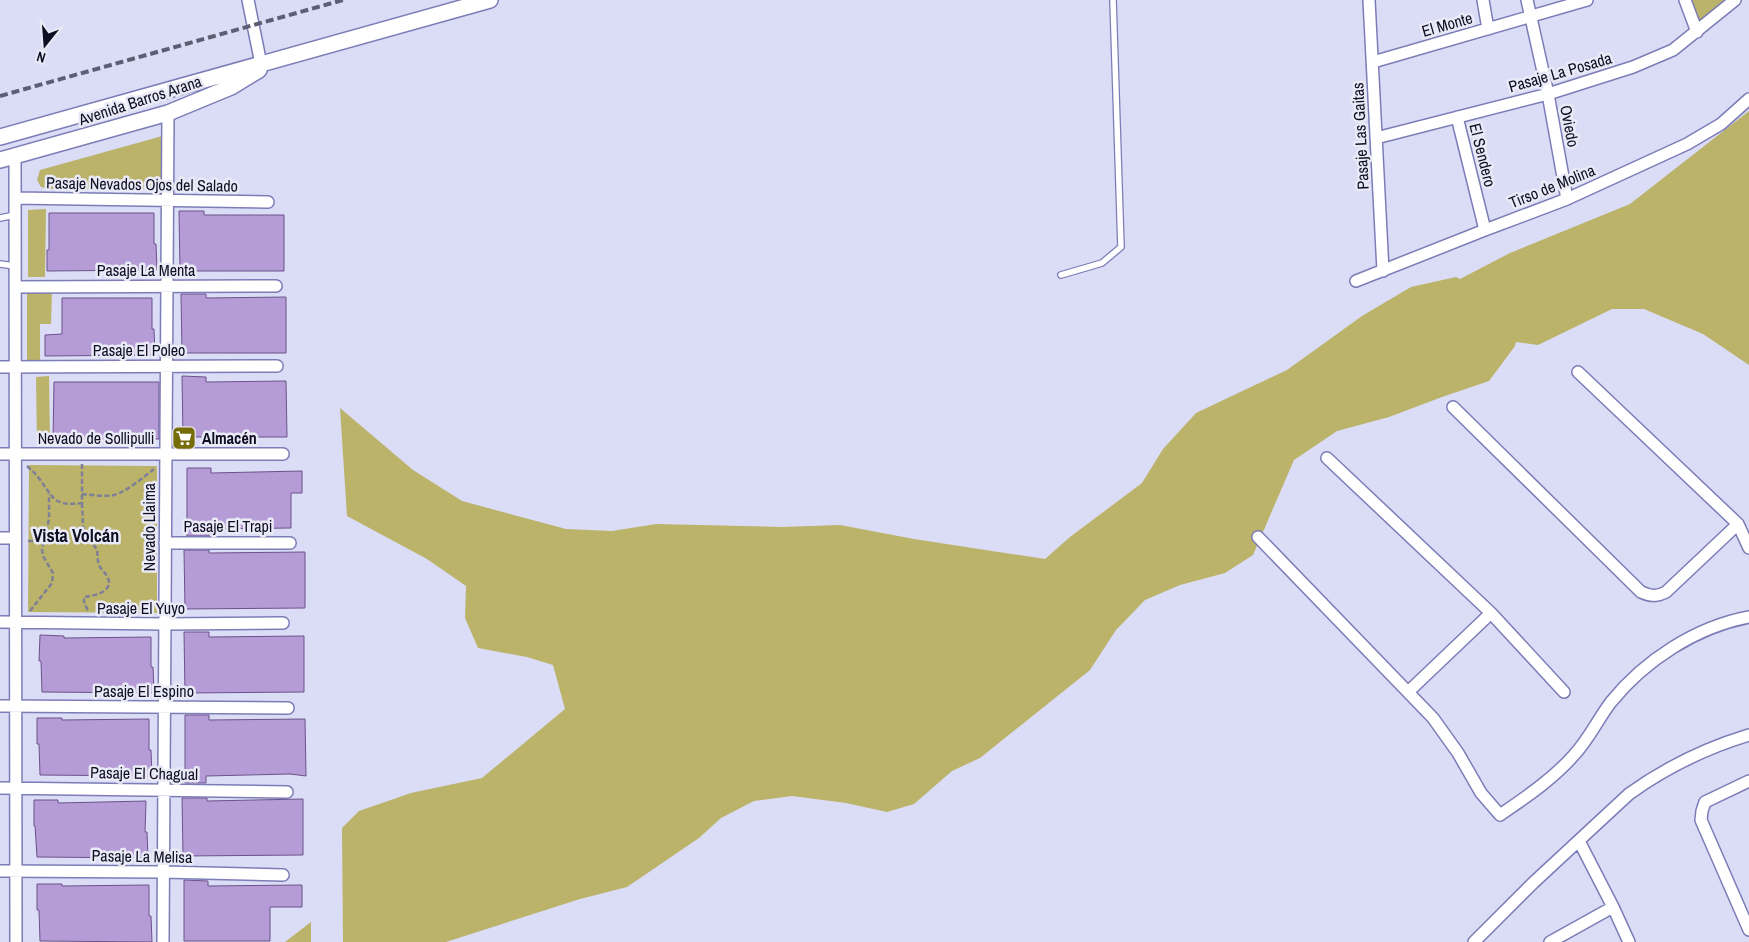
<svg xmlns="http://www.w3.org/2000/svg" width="1749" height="942" viewBox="0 0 1749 942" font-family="'Archivo Narrow',sans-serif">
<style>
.green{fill:#bab369}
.building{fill:#b59cd7;stroke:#6b5389}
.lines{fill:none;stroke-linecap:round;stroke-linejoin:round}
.service-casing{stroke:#7c7db7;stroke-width:8}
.minor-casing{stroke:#7c7db7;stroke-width:14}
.secondary-casing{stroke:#7c7db7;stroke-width:18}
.path{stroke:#7f7f97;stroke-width:2.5;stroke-dasharray:5 2.5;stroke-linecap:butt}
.service{stroke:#fff;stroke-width:5.5}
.minor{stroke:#fff;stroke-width:11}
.secondary{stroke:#fff;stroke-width:15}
.rail{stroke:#5d5d74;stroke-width:4;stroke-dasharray:8 4;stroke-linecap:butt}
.labels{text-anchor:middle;stroke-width:5;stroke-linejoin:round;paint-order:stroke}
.street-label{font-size:16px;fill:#0e0d22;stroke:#eaeaf7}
.poi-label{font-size:16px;font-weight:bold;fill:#0e0d22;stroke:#eaeaf7;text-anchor:start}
.neighbourhood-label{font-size:18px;font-weight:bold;fill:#0e0d22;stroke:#eaeaf7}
</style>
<rect width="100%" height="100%" fill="#dbdcf6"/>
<!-- green -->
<path class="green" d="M1688,0H1726L1696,25Z
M1749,111V365L1703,334L1644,309H1612L1538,345L1516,342L1515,346L1489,381L1442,397L1389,417L1337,431L1294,460L1253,555L1225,573L1180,585L1145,600L1116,630L1090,670L980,758L952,771L914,804L887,812L846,803L792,796L754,801L721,818L699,838L627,887L580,899L446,942H343L342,828L359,811L411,793L482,778L565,709L553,665L527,657L478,648L465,618L466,586L427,559L347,516L340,408L413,470L462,501L566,529L612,531L656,524L782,527L840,525L914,539L1045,559L1070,537L1142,483L1163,449L1196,413L1287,370L1362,316L1411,287L1456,277L1460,279L1510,253L1630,204Z
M166,135L163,183L153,189H50L41,187L37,180L40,170Z
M46,209L45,277H28V210Z
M52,291L51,324H40V360L27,361V292Z
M49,376L50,444H37L36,377Z
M29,465L157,466V613L28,612Z
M311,922V942H285Z"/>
<!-- building -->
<path class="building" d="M179,211H204V215H284V271H180Z
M49,213H154V244H156L157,270L47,271V250H49Z
M181,294H206V298L286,297V353H182Z
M62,298H152V329H154L155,355L45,356V335L62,334Z
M182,376L206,377V382L286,381L287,437H183Z
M54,382H159V439L53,440Z
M187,468H211V473L302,471V493H291V528L209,529V536H187Z
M184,550H209V553L305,552V608L185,609Z
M184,632H209V637L304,636V692L185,693Z
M40,635L64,636V638L151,637V667H153L154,693L42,692L41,661H39Z
M185,715H209V720L305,719L306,776L290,774L206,776V783H185Z
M37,718H62V720L149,719V750H151L152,776L40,775L39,744H37Z
M182,798H207V801L303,799V855L183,856Z
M34,800H58V803L146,801L145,832H147L148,858L37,857L35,826H34Z
M184,880L208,881V886L302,885V907H270V941H184Z
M37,884H62V886L149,885V916H151L152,942L40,941L39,910H37Z"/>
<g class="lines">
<!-- service casing -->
<g class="service-casing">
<path id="service" d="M0,218L15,215
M0,264L15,266
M1061,275L1102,263L1121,247L1113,0"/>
</g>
<!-- minor casing -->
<g class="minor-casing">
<path id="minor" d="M248,0L261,64
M1369,0L1383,271
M1483,0L1488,29
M1527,0L1548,94L1567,199
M1685,0L1697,32
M1373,62L1587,0
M1457,117L1485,230
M1376,138L1548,94L1633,67L1673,50L1735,0
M15,157L16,942
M15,198L268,202
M1356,281L1485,230L1567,199L1687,144L1721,124L1749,99
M15,287L276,286
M0,367L277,366
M1578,372L1738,524L1749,548
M1453,407L1641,592C1650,596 1657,597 1666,592L1738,524
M0,454H283
M1327,458L1491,613L1564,692
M1258,537L1433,718L1458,753L1481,793L1500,815C1526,797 1553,779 1574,755C1589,739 1598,719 1611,702C1645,660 1696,627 1749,617
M0,538H15
M165,543H290
M0,622L165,624L283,623
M1408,692L1491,613
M0,706L288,708
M1749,781L1705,802L1702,811L1701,820L1749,930
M0,788L287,792
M1579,841L1613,907
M0,871L163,872L283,875
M163,942L168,113
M1474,942L1533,883L1629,794C1665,768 1706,748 1749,735
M1550,942L1613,907L1629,942"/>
</g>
<!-- secondary casing -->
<g class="secondary-casing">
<path id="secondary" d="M0,137L490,0
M0,160L168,113L231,87L259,70"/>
</g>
<!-- path -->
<path class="path" d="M82,464V494C92,495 104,497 114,495C126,492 144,477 154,469
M27,466C31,470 35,473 38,477C53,496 52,507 82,503V494
M82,503L83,526L86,537L97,549C98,555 97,560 99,565C101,570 106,573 108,578C114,592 93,596 84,597V602L88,611
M28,541H44
M30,611L52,583L53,573L43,556L42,550L49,519V494"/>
<!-- service -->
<use href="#service" class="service"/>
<!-- minor -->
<use href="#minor" class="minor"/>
<!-- secondary -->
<use href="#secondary" class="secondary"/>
<!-- rail -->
<path class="rail" d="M0,96L343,0"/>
</g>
<!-- icons -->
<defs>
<g id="supermarket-square" transform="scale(1.25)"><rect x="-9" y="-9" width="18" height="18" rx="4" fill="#766d09" stroke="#eaeaf7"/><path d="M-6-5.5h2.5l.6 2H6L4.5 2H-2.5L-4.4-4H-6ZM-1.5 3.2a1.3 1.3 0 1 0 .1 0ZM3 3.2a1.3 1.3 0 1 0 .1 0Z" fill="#fff"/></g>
</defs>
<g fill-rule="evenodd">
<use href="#supermarket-square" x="184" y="438"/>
</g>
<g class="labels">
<!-- street labels -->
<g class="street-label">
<text transform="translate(1447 24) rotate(-16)" y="6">El Monte</text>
<text transform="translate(1560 72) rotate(-16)" y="6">Pasaje La Posada</text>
<text transform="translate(140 100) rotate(-18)" y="6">Avenida Barros Arana</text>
<text transform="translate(1570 126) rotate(79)" y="6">Oviedo</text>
<text transform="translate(1360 136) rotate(-93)" y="6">Pasaje Las Gaitas</text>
<text transform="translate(1483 155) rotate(76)" y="6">El Sendero</text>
<text transform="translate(142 184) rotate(1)" y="6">Pasaje Nevados Ojos del Salado</text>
<text transform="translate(1552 186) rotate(-22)" y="6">Tirso de Molina</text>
<text x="146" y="276">Pasaje La Menta</text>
<text x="139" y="356">Pasaje El Poleo</text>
<text x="96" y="444">Nevado de Sollipulli</text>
<text x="228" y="532">Pasaje El Trapi</text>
<text transform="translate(149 527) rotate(-90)" y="6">Nevado Llaima</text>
<text x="141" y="614">Pasaje El Yuyo</text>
<text x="144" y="697">Pasaje El Espino</text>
<text transform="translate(144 773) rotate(1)" y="6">Pasaje El Chagual</text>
<text transform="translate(142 856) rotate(1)" y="6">Pasaje La Melisa</text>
</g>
<!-- poi labels -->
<g class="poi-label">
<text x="202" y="444">Almacén</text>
</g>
<!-- neighbourhood labels -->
<g class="neighbourhood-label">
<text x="76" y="542">Vista Volcán</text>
</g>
</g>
<!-- north arrow -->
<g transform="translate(45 45) rotate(197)" stroke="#eaeaf7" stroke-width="4" paint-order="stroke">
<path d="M0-4L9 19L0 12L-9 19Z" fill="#0e0d22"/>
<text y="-8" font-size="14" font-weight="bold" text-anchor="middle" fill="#0e0d22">N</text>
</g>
</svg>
